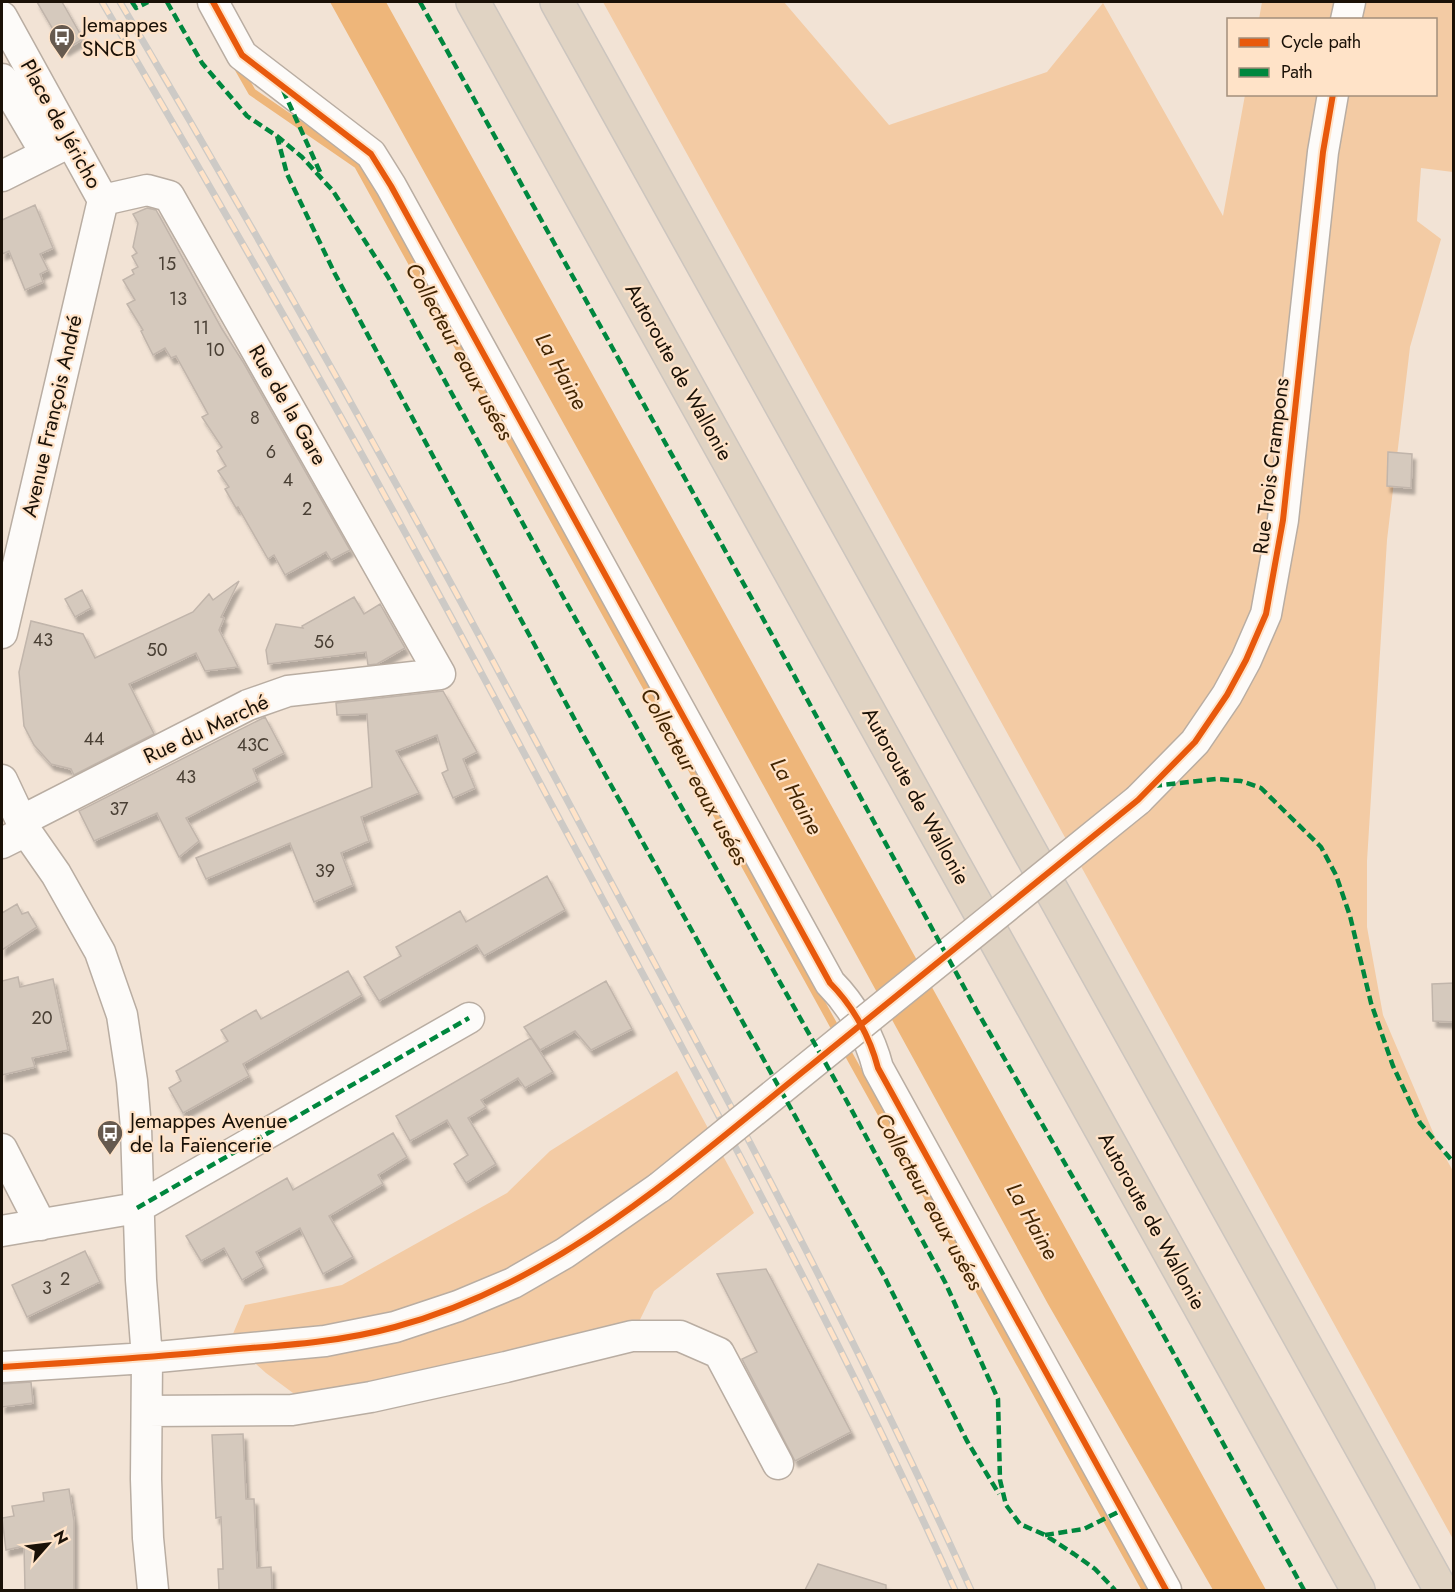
<svg xmlns="http://www.w3.org/2000/svg" width="1455" height="1592" viewBox="0 0 1455 1592" font-family="Jost,sans-serif">
<style>
.green{fill:#f3cba4}
.water{fill:#eeb67a}
.lines{fill:none;stroke-linecap:round;stroke-linejoin:round}
.stream{stroke:#eeb67a;stroke-width:8}
.building{fill:#d5c9bd;stroke:#c1b5ab;stroke-width:1.5;filter:url(#shadow)}
.minor-casing{stroke:#b9ada2;stroke-width:33}
.highway-casing{stroke:#ccc5be;stroke-width:36}
.minor{stroke:#fdfbf9;stroke-width:30}
.highway{stroke:#e0d3c3;stroke-width:33}
.rail-casing{stroke:#cdcac6;stroke-width:7}
.rail{stroke:#ffe3c8;stroke-width:4.5;stroke-dasharray:14;stroke-linecap:butt}
.minor-bridge-casing{stroke:#b9ada2;stroke-width:33;stroke-linecap:butt}
.minor-bridge{stroke:#fdfbf9;stroke-width:30}
.quiet{stroke:#00873e;stroke-width:4.5;stroke-dasharray:9 4.5;stroke-linecap:butt}
.cycleway-casing{stroke:#ffe3c8;stroke-width:10}
.cycleway{stroke:#e8590c;stroke-width:6}
.labels{text-anchor:middle;stroke-width:4.5;stroke-linejoin:round;paint-order:stroke}
.number-label{font-size:18px;fill:#493f34}
.poi-label{font-size:21px;fill:#1a1107;stroke:#ffe3c8;text-anchor:start}
.street-label{font-size:21px;fill:#1a1107;stroke:#ffe3c8}
.water-label{font-size:22px;font-style:italic;fill:#422502;stroke:#ffe3c8}
</style>
<defs>
<filter id="shadow"><feDropShadow dx="3.5" dy="6" stdDeviation="1.5" flood-color="#0004"/></filter>
</defs>
<rect width="100%" height="100%" fill="#f2e3d5"/>
<!-- green -->
<path class="green" d="M603,2H784L889,125L1047,72L1103,3L1223,216L1245,95L1436,94V20L1259,19L1262,2H1453V172L1421,168L1417,221L1441,239L1410,347L1387,540L1367,861V927L1383,1015L1438,1144L1453,1171V1539Z
M677,1071L754,1213L654,1291L632,1336L312,1407L266,1373L230,1341L245,1305L342,1285L507,1193L550,1151Z"/>
<!-- water -->
<path class="water" d="M330,2H386L1266,1590H1213L1048,1304L699,668Z"/>
<g class="lines">
<!-- stream -->
<path class="stream" d="M236,64L252,92L358,165L839,1035
M844,1046L1146,1590"/>
</g>
<!-- building -->
<path class="building" d="M37,2H62L83,39L65,50Z
M35,205L53,248L40,254L48,270L40,274L43,282L25,290L9,251L2,254V220Z
M147,208L156,210L222,329L243,362L350,550L331,560L326,552L285,575L274,555L268,559L238,507L236,508L225,489L229,487L218,471L226,466L217,451L222,447L202,417L208,414L176,356L171,358L165,348L153,355L141,331L143,330L127,304L135,300L123,280L134,274L132,270L138,267L132,256L137,253L133,247L138,223L133,214Z
M1388,452L1412,454L1411,488L1387,486Z
M239,581L221,617L224,618L219,630L238,667L205,671L196,653L129,684L154,734L74,775L71,769L51,764L34,745L24,726L19,672L31,621L83,634L95,658L193,612L209,594L213,600Z
M82,590L91,608L75,617L65,599Z
M354,597L364,614L380,604L405,648L377,664L368,665L366,652L268,664L266,650L276,624L303,628L302,626Z
M443,691L477,752L463,759L475,788L453,798L442,773L448,770L437,735L396,751L419,793L361,817L369,841L341,853L353,885L314,902L290,843L206,879L196,858L372,787L367,714L337,715L336,703Z
M265,717L284,753L253,769L258,781L186,818L199,841L179,857L157,813L94,841L79,811Z
M547,876L565,910L484,956L477,945L379,1001L364,977L401,956L396,947L460,911L466,922Z
M17,904L22,914L28,912L37,927L2,950V913Z
M348,971L362,995L243,1064L249,1076L183,1113L169,1088L181,1081L176,1071L228,1041L221,1030L256,1010L261,1019Z
M18,977L20,987L53,979L68,1050L32,1058L35,1067L2,1075V981Z
M606,981L632,1029L591,1050L575,1031L540,1050L524,1027Z
M1454,983V1022L1433,1021L1432,984Z
M531,1038L553,1072L525,1088L518,1078L481,1100L486,1107L468,1118L496,1164L466,1183L454,1164L468,1155L447,1120L410,1141L396,1116Z
M393,1133L407,1157L378,1175L383,1184L329,1216L353,1257L323,1274L300,1228L256,1252L264,1267L242,1280L224,1248L201,1261L186,1236L287,1178L293,1190Z
M85,1251L100,1282L27,1317L12,1285Z
M766,1269L851,1432L795,1461L742,1359L757,1352L717,1274Z
M31,1382L33,1403L2,1407V1384Z
M243,1434L246,1499H254L257,1568L271,1567L272,1590H219L218,1569H223L221,1517L216,1518L212,1435Z
M69,1489L74,1521V1590H25L24,1546L6,1550L2,1518L14,1516L12,1506L44,1501L43,1493Z
M818,1564L886,1585V1590H805Z"/>
<g class="lines">
<!-- minor casing -->
<g class="minor-casing">
<path id="minor" d="M213,2L242,55L371,154L391,186L830,983C853,1006 870,1037 878,1068L1166,1590
M2,17L103,200
M1346,20L1350,2
M2,79L46,154
M2,176L62,146
M2,633L103,200
M2,780L26,831L56,874L100,952L122,1015L132,1081L136,1128L141,1280L147,1358L146,1479L148,1538L153,1590
M1138,800L1195,742L1227,695L1246,660L1266,614L1283,520L1323,152L1333,94
M21,821L248,705L288,691L440,674L169,196L147,190L103,200
M2,843L26,831
M2,1149L41,1225
M2,1231L137,1208L469,1018
M2,1367L147,1358L325,1341L395,1327L458,1306L513,1283L565,1253L660,1187
M147,1411L292,1410L371,1397L506,1367L632,1336H680L719,1353L778,1464"/>
</g>
<!-- highway casing -->
<g class="highway-casing">
<path id="highway" d="M473,2L1358,1590
M557,2L1441,1590"/>
</g>
<!-- minor -->
<use href="#minor" class="minor"/>
<!-- highway -->
<use href="#highway" class="highway"/>
<!-- rail casing -->
<g class="rail-casing">
<path id="rail" d="M102,2C212,189 321,378 425,569C480,669 533,771 588,872C715,1109 845,1345 955,1590
M120,2C229,186 335,372 438,560C492,658 544,757 597,856C727,1098 858,1340 971,1590"/>
</g>
<!-- rail -->
<use href="#rail" class="rail"/>
<!-- minor-bridge casing -->
<g class="minor-bridge-casing">
<path id="minor-bridge" d="M660,1187L1138,800"/>
</g>
<!-- minor-bridge -->
<use href="#minor-bridge" class="minor-bridge"/>
<!-- quiet -->
<path class="quiet" d="M132,2L136,8L148,2
M167,2L202,63L247,116L277,136L302,157L333,191L388,277L561,593L844,1096L945,1282L998,1399L1000,1480L1006,1505L1020,1524L1045,1535L1074,1554L1095,1569L1115,1590
M420,2L771,633L977,1011L1154,1318L1304,1590
M283,90L320,172
M277,136L287,174L335,274L582,733L884,1276L967,1441L999,1494
M1153,786L1216,779L1241,781L1261,788L1321,847L1336,875L1350,916L1371,1003L1393,1066L1420,1123L1454,1163
M137,1208L469,1018
M1045,1535L1084,1529L1122,1510"/>
<!-- cycleway casing -->
<g class="cycleway-casing">
<path id="cycleway" d="M213,2L242,55L371,154L391,186L830,983C853,1006 870,1037 878,1068L1166,1590
M2,1367C81,1362 159,1357 238,1349C291,1345 344,1341 395,1327C558,1283 682,1169 810,1066C919,977 1029,889 1138,800L1195,742L1227,695L1246,660L1266,614L1283,520L1323,152L1333,94"/>
</g>
<!-- cycleway -->
<use href="#cycleway" class="cycleway"/>
</g>
<!-- icons -->
<defs>
<g id="bus-pin" transform="scale(1.35)"><path d="M0 17L-7.5 6A9.5 9.5 0 1 1 7.5 6Z" fill="#665a4f" stroke="#ffe3c8"/><path d="M-5-6H5V4H4V6H2V4H-2V6H-4V4H-5ZM-3.5-4V0h7V-4ZM-3.5 1.2v1.5H-2V1.2ZM2 1.2v1.5H3.5V1.2Z" fill="#fff"/></g>
</defs>
<g fill-rule="evenodd">
<use href="#bus-pin" x="62" y="37"/>
<use href="#bus-pin" x="110" y="1133"/>
</g>
<g class="labels">
<!-- number labels -->
<g class="number-label">
<text x="167" y="270">15</text>
<text x="178" y="305">13</text>
<text x="201" y="334">11</text>
<text x="215" y="356">10</text>
<text x="255" y="424">8</text>
<text x="271" y="458">6</text>
<text x="288" y="486">4</text>
<text x="307" y="515">2</text>
<text x="43" y="646">43</text>
<text x="324" y="648">56</text>
<text x="157" y="656">50</text>
<text x="94" y="745">44</text>
<text x="253" y="751">43C</text>
<text x="186" y="783">43</text>
<text x="119" y="815">37</text>
<text x="325" y="877">39</text>
<text x="42" y="1024">20</text>
<text x="65" y="1285">2</text>
<text x="47" y="1294">3</text>
</g>
<!-- poi labels -->
<g class="poi-label">
<text x="82" y="32">Jemappes<tspan x="82" dy="24">SNCB</tspan></text>
<text x="130" y="1128">Jemappes Avenue<tspan x="130" dy="24">de la Faïencerie</tspan></text>
</g>
<!-- street labels -->
<g class="street-label">
<text transform="translate(61 124) rotate(61)" y="7">Place de Jéricho</text>
<text transform="translate(679 372) rotate(61)" y="7">Autoroute de Wallonie</text>
<text transform="translate(288 405) rotate(60)" y="7">Rue de la Gare</text>
<text transform="translate(52 416) rotate(-77)" y="7">Avenue François André</text>
<text transform="translate(1271 466) rotate(-83)" y="7">Rue Trois Crampons</text>
<text transform="translate(206 729) rotate(-25)" y="7">Rue du Marché</text>
<text transform="translate(916 796) rotate(61)" y="7">Autoroute de Wallonie</text>
<text transform="translate(1152 1221) rotate(61)" y="7">Autoroute de Wallonie</text>
</g>
<!-- water labels -->
<g class="water-label">
<text transform="translate(460 351) rotate(61)" y="8">Collecteur eaux usées</text>
<text transform="translate(562 371) rotate(61)" y="8">La Haine</text>
<text transform="translate(695 776) rotate(61)" y="8">Collecteur eaux usées</text>
<text transform="translate(797 796) rotate(61)" y="8">La Haine</text>
<text transform="translate(930 1201) rotate(61)" y="8">Collecteur eaux usées</text>
<text transform="translate(1033 1221) rotate(61)" y="8">La Haine</text>
</g>
</g>
<!-- border -->
<rect width="1455" height="1592" fill="none" stroke="#1a1107" stroke-width="6"/>
<!-- legend -->
<rect x="1227" y="18" width="210" height="78" fill="#ffe3c8" stroke="#a38f7b" stroke-width="1.5"/>
<rect x="1239" y="38" width="30" height="9" fill="#e8590c" stroke="#a38f7b" stroke-width="1.5"/>
<text x="1281" y="48" font-size="18" fill="#1a1107">Cycle path</text>
<rect x="1239" y="68" width="30" height="9" fill="#00873e" stroke="#a38f7b" stroke-width="1.5"/>
<text x="1281" y="78" font-size="18" fill="#1a1107">Path</text>
<!-- north arrow -->
<g transform="translate(48 1544) rotate(62)" stroke="#ffe3c8" stroke-width="4.5" paint-order="stroke">
<path d="M0-4.5L10 22L0 15L-10 22Z" fill="#1a1107"/>
<text y="-9" font-size="16" font-weight="bold" text-anchor="middle" fill="#1a1107">N</text>
</g>
</svg>
